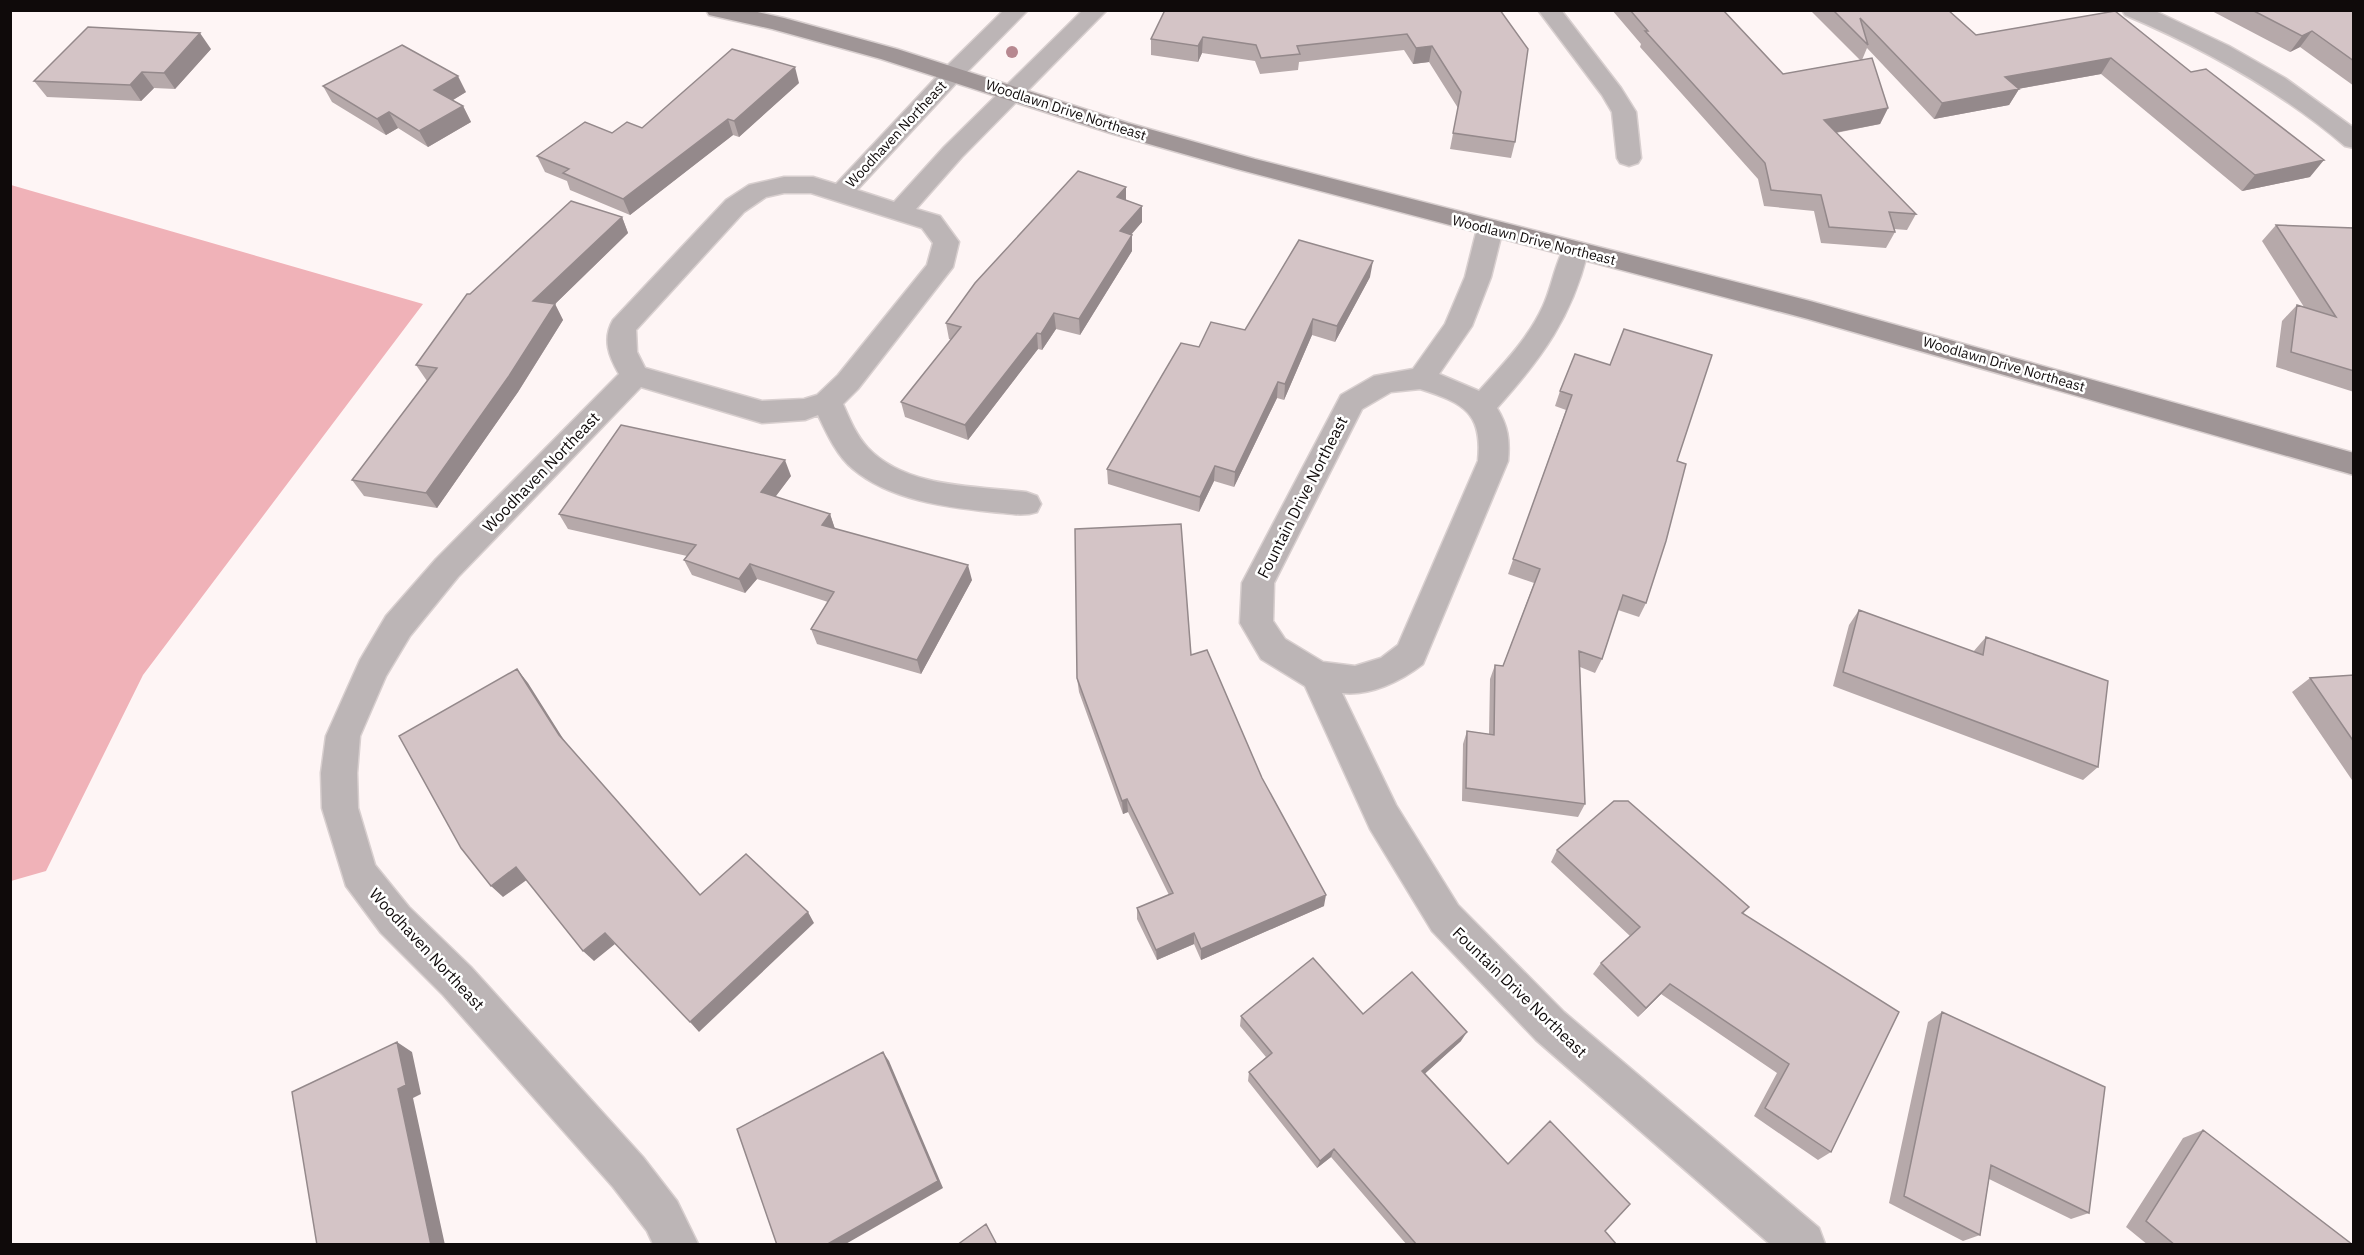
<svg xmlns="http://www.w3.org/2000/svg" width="2364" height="1255" font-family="'IBM Plex Sans',sans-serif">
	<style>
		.green { fill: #f0b2b8 }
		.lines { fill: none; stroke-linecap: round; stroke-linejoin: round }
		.street-casing { stroke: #d8cfcf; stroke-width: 3 }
		.secondary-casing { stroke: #d8cfcf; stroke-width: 3 }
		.street { fill: #bcb5b6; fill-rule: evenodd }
		.secondary { fill: #9f9596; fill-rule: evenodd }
		.tree { fill: #b78890 }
		.wall { fill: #b6a9aa }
		.shaded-wall { fill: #94898b }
		.building { fill: #d4c4c6; stroke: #94898b; stroke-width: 1.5 }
		.labels { text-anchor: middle; stroke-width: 5; stroke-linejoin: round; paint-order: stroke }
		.far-street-label { font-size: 14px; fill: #0f0a0a; stroke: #fff }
		.street-label { font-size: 16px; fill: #0f0a0a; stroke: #fff }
	</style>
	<rect width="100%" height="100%" fill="#fef5f5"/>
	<path class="green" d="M11 185 423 304 143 675 46 871 11 881Z"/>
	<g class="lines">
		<g class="street-casing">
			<path id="street" d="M1004 10H1028L960 79 857 190 894 202 944 147 1083 10H1107L962 157 916 209 940 216 959 242 953 267 858 389 843 404C850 420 856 435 868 448 906 488 975 486 1026 492L1037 496 1041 504 1037 512C1022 517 1007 513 992 512 945 507 890 500 853 469 837 456 827 434 818 415L805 420 762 423 641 387 458 577 410 636 386 676 360 736 357 773 358 808 375 865 409 907 471 967 643 1157 677 1201 698 1244H653L647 1231 613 1187 443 995 381 933 346 886 322 808 321 773 326 736 360 660 386 616 436 559 619 374C609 357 602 339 613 320L726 200 749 185 784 177H813L836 184 944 69ZM784 193H811L922 228 933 243 927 265 838 375 817 395 804 399 762 401 645 368 637 352 636 330 744 212 766 197Z
				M1538 10H1561L1621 88 1636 112 1641 158 1638 163 1629 166 1620 163 1617 158 1612 112 1602 95Z
				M2122 10H2153L2229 46 2285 78 2354 128V148L2345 146C2279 90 2205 49 2125 15Z
				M1490 221 1499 223 1503 229 1491 277 1472 326 1439 374 1479 391C1503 364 1528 339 1543 306 1552 287 1555 262 1566 245L1575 242 1584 245 1588 251C1572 317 1542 358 1497 408 1508 426 1510 440 1508 461L1423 664C1401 681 1371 696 1342 693L1396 805 1458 905 1564 1012 1819 1228 1825 1244H1770L1536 1040 1432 931 1370 829 1305 686 1261 659 1240 623 1242 583 1341 395 1374 376 1413 369 1445 324 1465 277 1477 229 1481 223ZM1420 389C1464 403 1483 413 1478 461L1398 645 1381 658 1355 666 1323 662 1285 639 1273 621 1274 583 1362 409 1391 392Z"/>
		</g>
		<g class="secondary-casing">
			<path id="secondary" d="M706 10H749L784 18 897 49 1128 123 1255 159 1810 301 2354 453V475L1808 319 1237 169 1110 133 881 59 772 29 709 15Z"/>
		</g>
		<use href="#street" class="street"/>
		<use href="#secondary" class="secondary"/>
	</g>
	<circle class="tree" cx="1012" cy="52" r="6"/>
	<path class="wall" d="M1500 10 1515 142 1511 158 1450 149 1458 108 1429 62 1413 64 1404 50 1299 62 1298 70 1260 74 1255 61 1202 53 1198 62 1151 55V39Z
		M1612 10H1723L1783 74 1860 60 1810 10H1948L1976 35 2115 11 2310 177 2242 191 2101 74 2018 89H2019L2009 105 1934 119 1867 48 1862 60 1888 108 1880 124 1836 133 1916 214 1907 230 1894 229 1895 232 1886 248 1821 243 1814 211 1764 206 1758 179 1640 47 1641 44Z
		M2210 10H2354V86L2300 47 2290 52Z
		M211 49 175 89 154 88 141 101 47 97 34 81Z
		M799 83 739 137 733 135 630 215 570 190 567 181 545 172 537 156 612 133 642 128Z
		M323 86 466 92 453 100 463 106 471 122 428 147 398 128 386 135 332 102Z
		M1126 200 1142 206V222L1131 235H1132V251L1080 335 1056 329 1042 350 1038 349 968 440 905 417 901 402 952 340 949 339 946 323Z
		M622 217 628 233 555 304 563 320 518 392 437 508 364 496 352 480 427 381 416 365 470 294Z
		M2276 225 2354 228V392L2276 367 2282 321 2297 305 2304 307 2262 241Z
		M1370 277 1335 342 1312 335 1284 400 1277 398 1234 487 1214 481 1199 512 1108 484 1107 469 1199 347 1245 330Z
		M1575 354 1677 461 1646 603 1639 617 1618 610 1602 659 1595 673 1580 667 1585 804 1578 817 1462 801 1463 744 1467 731 1489 734 1490 679 1495 665 1503 666 1534 583 1508 574 1566 410 1555 406 1560 391Z
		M791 476 775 497 830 514 835 529 972 580 921 674 817 644 811 629 828 602 757 579 745 593 692 575 684 560 687 556 568 529 559 514Z
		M1859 610 1973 652 1986 637 2098 767 2083 780 1833 686 1849 625Z
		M1191 655 1262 778 1324 906 1201 960 1194 944 1157 960 1137 919V908L1169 895 1128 812 1123 814 1079 692 1077 678Z
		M2354 675V783L2292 692 2310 678Z
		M1557 850 1749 907 1743 914 1831 1152 1818 1160 1754 1116 1777 1073 1661 994 1638 1017 1593 974 1601 963 1630 936 1551 862Z
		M1942 1012 2089 1213 2071 1219 1989 1179 1980 1235 1963 1241 1889 1203 1928 1022Z
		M1363 1014 1461 1041 1425 1073 1508 1164 1605 1231 1617 1245H1407L1331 1157 1317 1168 1248 1081 1249 1072 1266 1057 1240 1026 1241 1016Z
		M2203 1130 2353 1245H2148L2126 1227 2183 1138Z"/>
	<path class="shaded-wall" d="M2312 31 2300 47 2290 52 2302 36Z
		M200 33 211 49 175 89 164 73Z
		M1203 37 1202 53 1198 62V46Z
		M1432 46 1429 62 1413 64 1416 48Z
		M2111 58 2101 74 1995 93 2005 77Z
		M795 67 799 83 739 137 734 121Z
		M142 72 154 88 141 101 130 85Z
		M458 76 466 92 443 106 434 90Z
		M2019 89 2009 105 1934 119 1942 103Z
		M463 106 471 122 428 147 419 131Z
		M1888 108 1880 124 1817 136 1824 120Z
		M389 112 398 128 386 135 377 119Z
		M728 119 733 135 630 215 623 199Z
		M2324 160 2310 177 2242 191 2255 175Z
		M1126 187V203L1117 197Z
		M1142 206V222L1120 247V231Z
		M622 217 628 233 555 304 563 320 518 392 437 508 426 493 533 301Z
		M1132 235V251L1080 335 1079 319Z
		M1373 261 1370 277 1335 342 1337 326Z
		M1054 313 1056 329 1042 350 1041 334Z
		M1313 319 1312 335 1284 400 1285 384Z
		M1037 333 1038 349 968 440 965 425Z
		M1278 382 1277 398 1234 487 1235 472Z
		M785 460 791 476 767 508 761 492Z
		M1215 466 1214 481 1199 512 1200 497Z
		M830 514 835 529 822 525Z
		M750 564 757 579 745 593 739 579Z
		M968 565 972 580 921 674 917 660Z
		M517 669 528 683 569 748 559 735Z
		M1127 799 1128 812 1123 814 1122 801Z
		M516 867 528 879 503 897 491 886Z
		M1326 895 1324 906 1201 960V949Z
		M808 912 814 923 699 1032 690 1022Z
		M605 933 615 944 594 961 583 951Z
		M1194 933V944L1157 960 1156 950Z
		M1670 984 1661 994 1638 1017 1646 1008Z
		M1467 1032 1461 1041 1418 1080 1422 1071Z
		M397 1042 412 1052 421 1094 413 1098 445 1245H431L398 1089Z
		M883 1052 889 1061 943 1188 844 1245H826Z
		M1334 1149 1331 1157 1317 1168 1320 1161Z"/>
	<path class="building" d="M1165 10H1500L1528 49 1515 142 1453 133 1461 92 1432 46 1416 48 1407 34 1297 46 1300 54 1261 58 1256 45 1203 37 1198 46 1151 39Z
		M1630 10H1723L1783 74 1872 58 1888 108 1824 120 1916 214 1889 212 1895 232 1829 227 1821 195 1771 190 1765 163 1645 31H1648Z
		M1833 10H1948L1976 35 2115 11 2191 72 2206 69 2324 160 2255 175 2111 58 2005 77 2019 89 1942 103 1860 18 1868 45Z
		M2252 10H2354V61L2312 31 2302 36Z
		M88 27 200 33 164 73 142 72 130 85 34 81Z
		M402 45 458 76 434 90 463 106 419 131 389 112 377 119 323 86Z
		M732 49 795 67 734 121 728 119 623 199 563 173 569 169 537 156 585 122 612 133 627 122 642 128Z
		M1078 171 1126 187 1117 197 1142 206 1120 231 1132 235 1079 319 1054 313 1041 334 1037 333 965 425 901 402 961 327 946 323 975 283Z
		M571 201 622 217 533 301 555 304 509 376 426 493 352 480 437 368 416 365 467 294H470Z
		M2276 225 2354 228V371L2291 352 2297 305 2336 317Z
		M1299 240 1373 261 1337 326 1313 319 1285 384 1278 382 1235 472 1215 466 1200 497 1107 469 1181 343 1199 347 1211 322 1245 330Z
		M1624 329 1712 355 1677 461 1686 464 1666 541 1646 603 1623 595 1602 659 1579 651 1585 804 1466 788 1467 731 1494 735 1495 665 1503 666 1540 569 1513 559 1572 395 1560 391 1575 354 1610 365Z
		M621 425 785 460 761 492 830 514 822 525 968 565 917 660 811 629 834 592 750 564 739 579 684 560 696 545 559 514Z
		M1181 524 1191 655 1207 650 1262 778 1326 895 1201 949 1194 933 1156 950 1137 908 1173 893 1127 799 1122 801 1077 678 1075 529Z
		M1859 610 1983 655 1986 637 2108 681 2098 767 1843 672Z
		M517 669 559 735 700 895 746 854 808 912 690 1022 605 933 583 951 516 867 491 886 461 848 399 736Z
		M2354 675V742L2310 678Z
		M1614 801H1628L1749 907 1742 913 1899 1012 1831 1152 1765 1108 1789 1064 1670 984 1646 1008 1601 963 1640 927 1557 850Z
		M1313 958 1363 1014 1412 972 1467 1032 1422 1071 1508 1164 1550 1121 1630 1204 1605 1231 1617 1245H1417L1334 1149 1320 1161 1249 1072 1272 1053 1241 1016Z
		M1942 1012 2105 1087 2089 1213 1991 1165 1980 1235 1904 1196Z
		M397 1042 406 1085 398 1089 431 1245H317L292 1092Z
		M883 1052 938 1181 826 1245H777L737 1129Z
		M2203 1130 2353 1245H2175L2146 1221Z
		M986 1224 997 1245H957Z"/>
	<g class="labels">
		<g class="far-street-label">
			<text transform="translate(1066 110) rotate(18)" y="5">Woodlawn Drive Northeast</text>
			<text transform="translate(896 134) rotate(-47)" y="5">Woodhaven Northeast</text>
			<text transform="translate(1534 240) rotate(14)" y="5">Woodlawn Drive Northeast</text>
			<text transform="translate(2004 364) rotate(16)" y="5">Woodlawn Drive Northeast</text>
		</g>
		<g class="street-label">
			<text transform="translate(541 472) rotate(-46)" y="6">Woodhaven Northeast</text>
			<text transform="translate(1302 497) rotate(-63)" y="6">Fountain Drive Northeast</text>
			<text transform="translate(427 949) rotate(47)" y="6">Woodhaven Northeast</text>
			<text transform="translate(1520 992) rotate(44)" y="6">Fountain Drive Northeast</text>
		</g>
	</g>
	<rect width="2364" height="1255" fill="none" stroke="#0f0a0a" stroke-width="24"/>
</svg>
